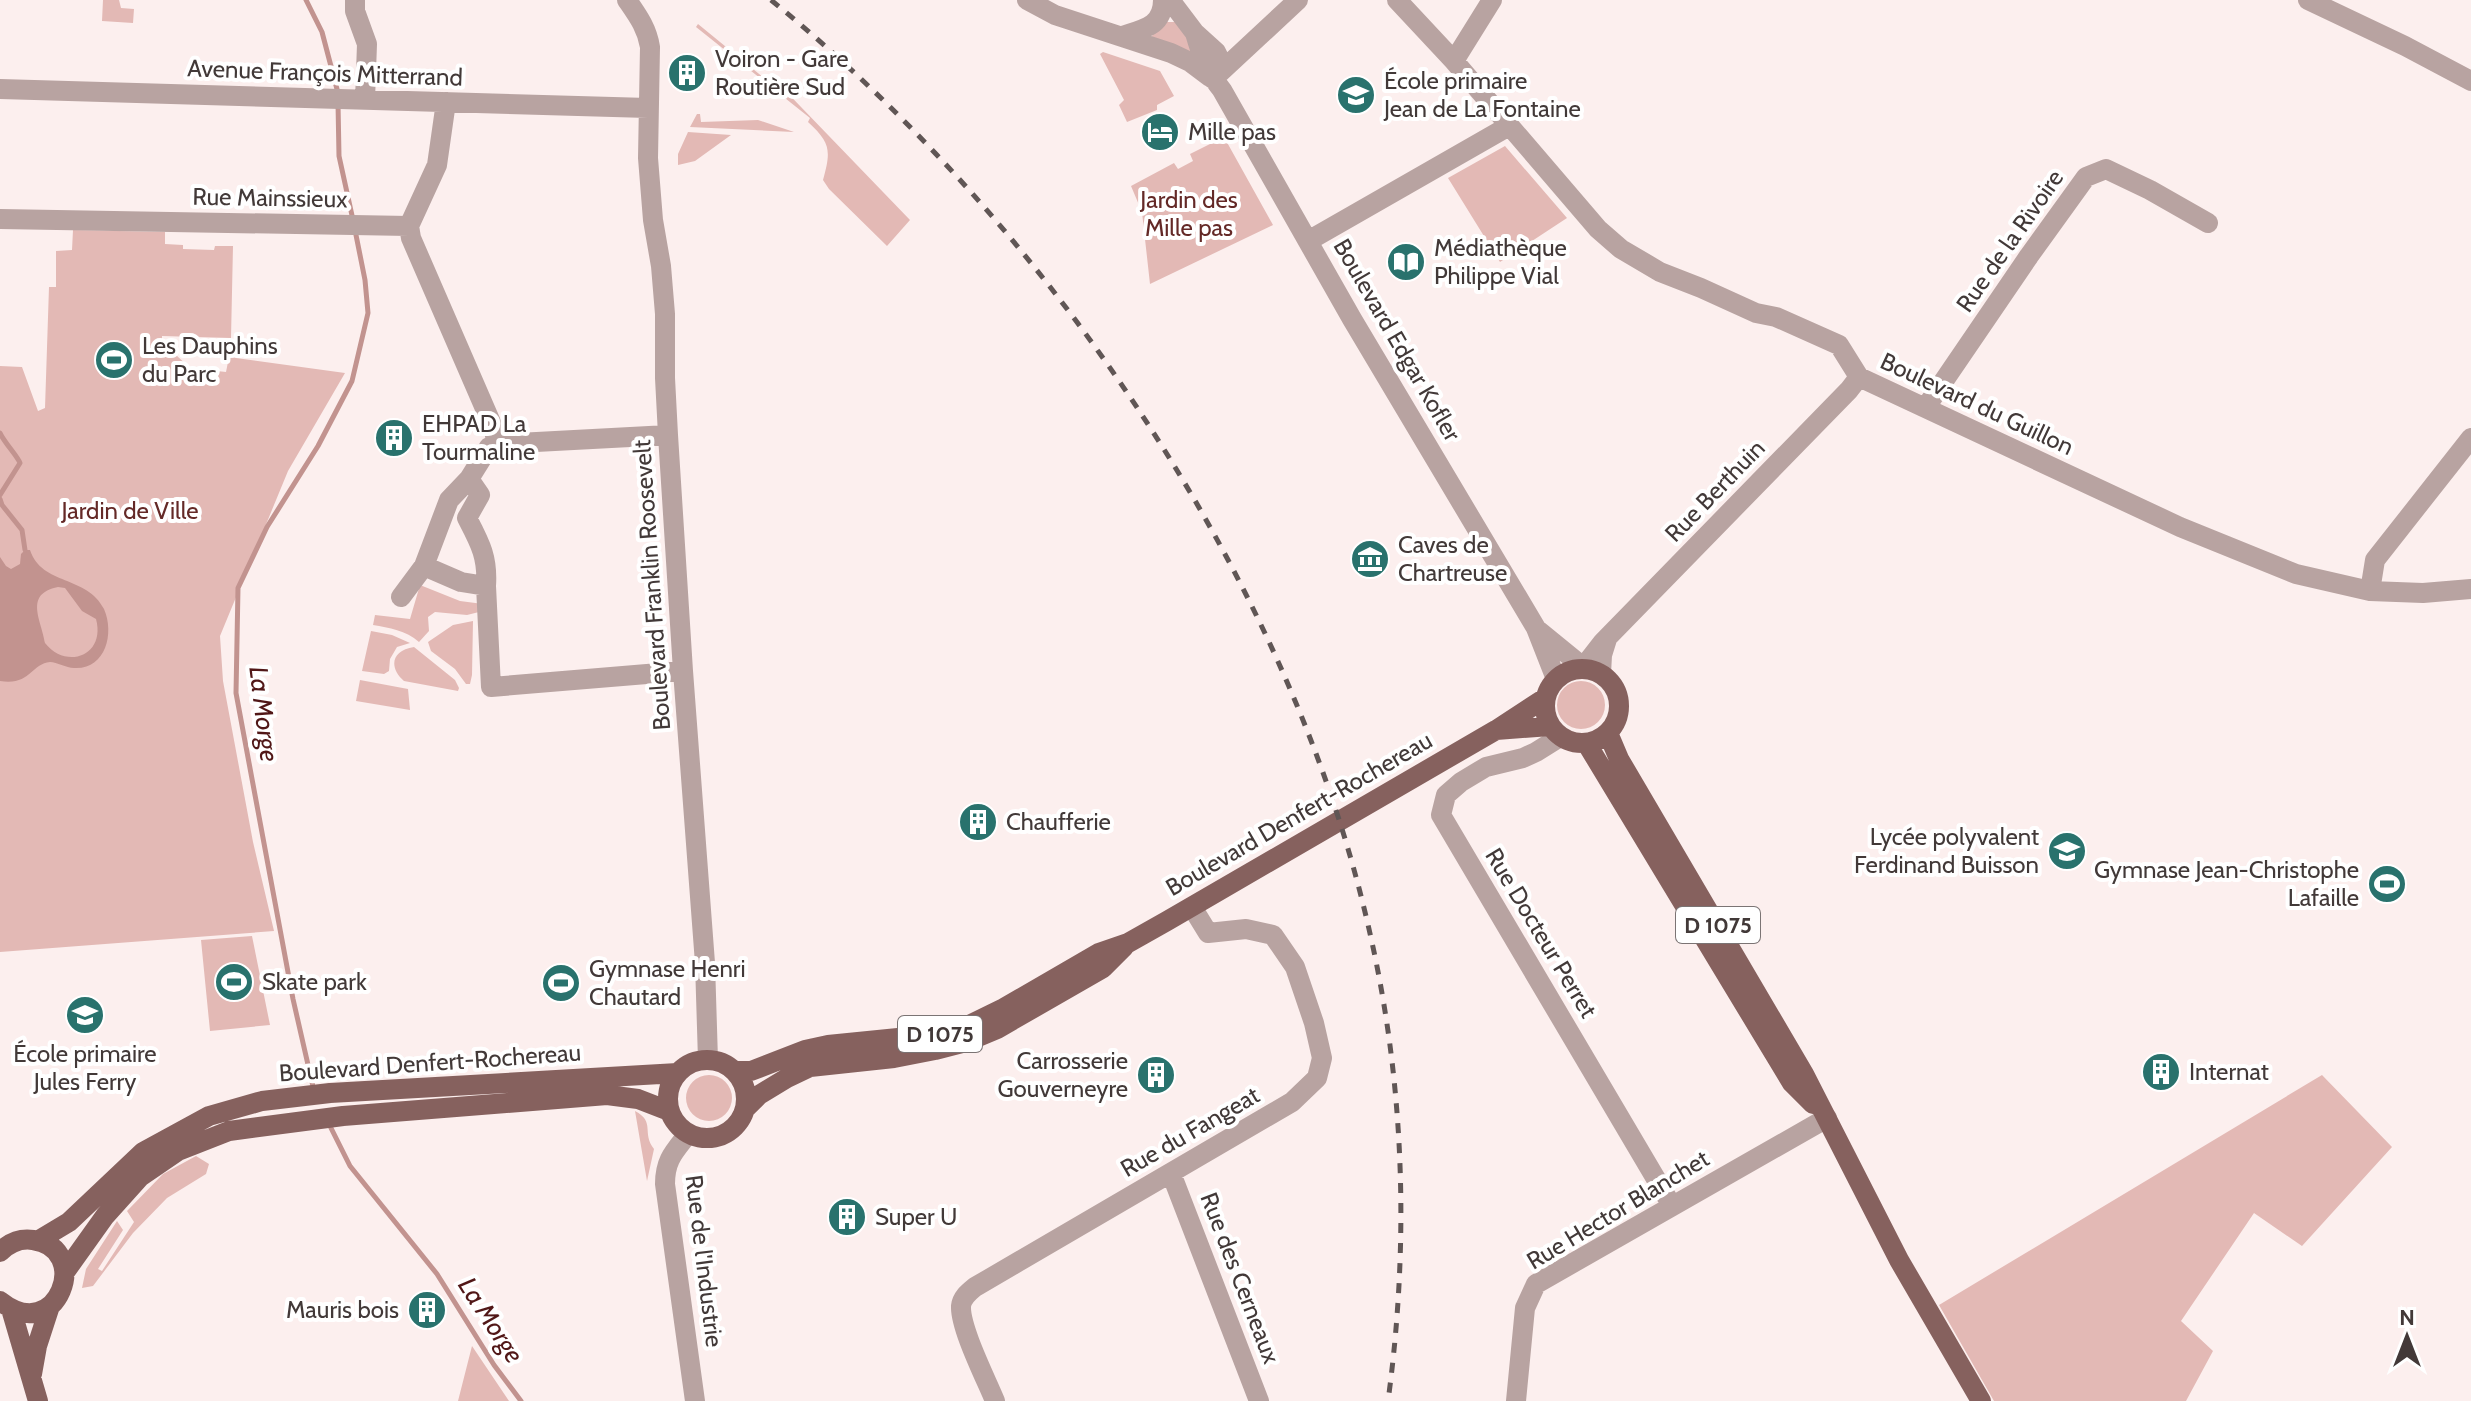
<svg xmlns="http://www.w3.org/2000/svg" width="2471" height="1401" font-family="Cabin,sans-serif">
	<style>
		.green { fill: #e3b9b5 }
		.water { fill: #c2938f; fill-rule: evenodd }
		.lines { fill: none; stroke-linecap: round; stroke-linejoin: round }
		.stream { stroke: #c2938f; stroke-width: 5 }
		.minor { stroke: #b8a3a1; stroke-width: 20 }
		.major { stroke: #86615e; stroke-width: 20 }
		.rail { stroke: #605655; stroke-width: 5; stroke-dasharray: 10 10; stroke-linecap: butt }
		.labels { text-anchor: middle; stroke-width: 8; stroke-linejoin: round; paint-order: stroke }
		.shield { fill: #fff; stroke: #7b7474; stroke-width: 2 }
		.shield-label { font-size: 22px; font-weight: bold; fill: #423938 }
		.poi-label { font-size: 24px; fill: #423938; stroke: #fff; text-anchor: start }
		.street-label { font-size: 24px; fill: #423938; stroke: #fff }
		.park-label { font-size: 24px; fill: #642927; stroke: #fff }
		.water-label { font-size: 26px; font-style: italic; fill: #511717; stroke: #fff }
	</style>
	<rect width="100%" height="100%" fill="#fcefee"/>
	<path class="green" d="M103 0H119L121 8 134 9 133 23 102 21Z
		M1167 22H1176L1187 33 1191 52 1152 37 1153 32Z
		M698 24 764 78 774 79 910 220 887 246 829 189 823 180C831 151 831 143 808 122L810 118 696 27Z
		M1103 52 1160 71 1174 96 1157 105V110L1127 122 1119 105 1124 100 1100 54Z
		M697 114H700L701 122 758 120 794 132 690 127Z
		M688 132 731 135 695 161 678 165V154Z
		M1224 137 1273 225 1150 284 1142 212 1131 186 1174 163 1178 169 1193 161 1190 154Z
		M1505 146 1567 218 1500 262 1448 178Z
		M73 230 165 232V244L183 245V249L214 250 215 246H233L231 338 162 336V342L190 368 226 372 229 357 345 373 288 471 220 636 223 681 253 842 274 931 0 952V366L22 367 38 411 45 408 49 287H56V251L72 250Z
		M420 585 460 601 483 604V611L467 615 435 612 428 617 429 631 419 642C406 630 389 628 373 625L375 615 410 619Z
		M473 621 472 675 470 684H466L455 669 431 651 428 642 453 625Z
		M371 631 392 635 410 643 397 647 390 659 389 671 384 674 362 671Z
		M414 647 455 680 459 688 458 691 404 681C388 667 392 650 414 647Z
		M360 680 408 689 410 710 356 701Z
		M1557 705a24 24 0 1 1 48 0a24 24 0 1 1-48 0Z
		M252 936 270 1025 210 1031 201 940Z
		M2322 1075 2392 1147 2302 1246 2254 1213 2181 1321 2213 1351 2186 1401H1994L1939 1305Z
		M686 1098a23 23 0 1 1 46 0a23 23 0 1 1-46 0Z
		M635 1111C656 1122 641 1133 654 1149L647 1181Z
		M196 1156 209 1164 206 1174 167 1198 133 1233 93 1286 82 1288 86 1269 117 1221 123 1230 98 1269 102 1271 134 1222 127 1211 163 1174Z
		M472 1346 509 1401H458Z"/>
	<path class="water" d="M25 550H30C42 586 87 575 104 609 115 634 105 670 74 668 66 668 57 662 50 662 31 664 30 686 0 681V557L6 566 11 569 20 564 21 554ZM58 587 65 588 82 611 96 619C106 656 66 670 45 643 42 621 23 594 58 587Z"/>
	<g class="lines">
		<path class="stream" d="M306 0 322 32 338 93
			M338 103 339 156 353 220
			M0 433C4 442 18 457 20 463L0 495
			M0 499 2 505 22 530 25 550
			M314 1091 293 999 236 693 238 588 267 527 318 446 352 381 368 313 365 280 355 230
			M328 1122 350 1166 437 1274 494 1365 521 1401"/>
		<path class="minor" d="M355 0V11L367 44 365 100
			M627 0C638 16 647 28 650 47L648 158 653 220 661 266 665 314V378L668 435 683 671 705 963 708 1060
			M1027 0 1055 15 1171 53 1190 62 1210 77
			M1170 0 1195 33 1216 52 1221 62 1213 79
			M1397 0 1454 61 1598 229 1621 249 1660 272 1701 288 1756 313 1776 317 1839 345 1859 377 2180 527 2296 574 2370 591 2423 593 2471 589
			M2308 0 2405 46 2471 81
			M1195 33C1201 54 1208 73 1222 90L1352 319 1536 628 1556 679
			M1122 36C1144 29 1163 26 1163 0
			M1454 61 1492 0
			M1213 79 1298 0
			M0 89 648 108
			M0 219 409 226
			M409 226 411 238 493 427 497 444
			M409 226 437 165 446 102
			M1308 241 1509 126
			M1926 407 2029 256 2086 177 2106 169 2150 190 2208 223
			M424 566 461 582 486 586C488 557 480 543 467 518L480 495 469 479
			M486 586 491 687 683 671
			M2370 591 2375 560 2471 438
			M401 597 424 566 449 500 469 479 489 447 497 444 668 435
			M1539 631 1577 662 1580 669
			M1582 669 1603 642 1849 390 1859 377
			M1601 674 1602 655 1607 639
			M1560 737 1536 752 1523 758 1486 767 1461 782 1446 795 1441 815 1672 1206
			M688 1134C674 1152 665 1160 665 1184L695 1401
			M1171 1173 1259 1401
			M995 1401C986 1379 960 1328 961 1306 962 1297 969 1292 975 1287L1292 1102 1317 1078 1322 1058 1314 1023 1295 967 1273 935 1246 929 1208 933 1192 907
			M1516 1401 1525 1308 1536 1284 1827 1118"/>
		<path class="major" d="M1545 706a37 37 0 1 1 74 0a37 37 0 1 1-74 0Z
			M1496 730 1550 726
			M1608 733 1619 759 1804 1074 1899 1260 1981 1401
			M1587 744 1792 1083 1813 1104
			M668 1099a39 39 0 1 1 78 0a39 39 0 1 1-78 0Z
			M734 1071H751L805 1050 828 1045 938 1034 961 1029 1004 1008 1099 953 1128 943 1167 921 1496 730 1545 698
			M746 1108 759 1095 787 1078 810 1067 894 1058 935 1050 966 1042 997 1029 1103 968 1124 947
			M39 1240 69 1222 143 1152 209 1116 262 1101 330 1093 678 1073
			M0 1252C9 1243 20 1238 33 1240 93 1248 58 1347 0 1301
			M65 1272 105 1216 140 1177 178 1151 229 1131 343 1116 607 1095 638 1099 669 1111
			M11 1309 38 1401
			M32 1374 37 1346 50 1306"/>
		<path class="rail" d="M771 0C1049 226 1294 586 1371 938 1405 1090 1409 1247 1388 1401"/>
	</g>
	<defs>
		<g id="building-disc" transform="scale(2)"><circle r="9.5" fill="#29726d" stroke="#fff"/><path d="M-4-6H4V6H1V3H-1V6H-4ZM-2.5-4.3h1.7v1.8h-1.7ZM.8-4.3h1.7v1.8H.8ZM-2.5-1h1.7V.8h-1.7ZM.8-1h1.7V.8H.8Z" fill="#fff"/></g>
		<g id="school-disc" transform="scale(2)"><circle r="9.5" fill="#29726d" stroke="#fff"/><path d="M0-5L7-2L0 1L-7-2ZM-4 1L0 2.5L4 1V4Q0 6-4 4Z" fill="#fff"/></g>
		<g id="hotel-disc" transform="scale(2)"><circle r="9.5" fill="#29726d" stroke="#fff"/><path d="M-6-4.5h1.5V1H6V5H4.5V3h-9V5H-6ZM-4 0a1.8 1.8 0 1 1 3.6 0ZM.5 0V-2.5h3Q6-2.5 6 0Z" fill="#fff"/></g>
		<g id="library-disc" transform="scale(2)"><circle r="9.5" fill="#29726d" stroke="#fff"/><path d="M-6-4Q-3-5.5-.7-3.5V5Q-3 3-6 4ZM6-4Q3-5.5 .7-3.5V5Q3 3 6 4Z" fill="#fff"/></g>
		<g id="stadium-disc" transform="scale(2)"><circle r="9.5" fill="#29726d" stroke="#fff"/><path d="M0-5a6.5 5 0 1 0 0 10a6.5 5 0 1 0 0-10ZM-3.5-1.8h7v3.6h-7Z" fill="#fff"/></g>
		<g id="museum-disc" transform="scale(2)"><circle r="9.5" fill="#29726d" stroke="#fff"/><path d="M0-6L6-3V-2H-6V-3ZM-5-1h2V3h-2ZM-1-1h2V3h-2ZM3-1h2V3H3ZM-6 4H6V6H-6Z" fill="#fff"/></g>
	</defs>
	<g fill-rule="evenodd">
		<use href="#building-disc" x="687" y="73"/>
		<use href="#school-disc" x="1356" y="95"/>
		<use href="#hotel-disc" x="1160" y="132"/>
		<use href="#library-disc" x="1406" y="262"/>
		<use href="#stadium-disc" x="114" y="360"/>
		<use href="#building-disc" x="394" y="438"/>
		<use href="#museum-disc" x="1370" y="559"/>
		<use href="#building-disc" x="978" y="822"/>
		<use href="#school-disc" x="2067" y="851"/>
		<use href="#stadium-disc" x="2387" y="884"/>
		<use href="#stadium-disc" x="234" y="982"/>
		<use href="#stadium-disc" x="561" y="983"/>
		<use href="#school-disc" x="85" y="1015"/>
		<use href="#building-disc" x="2161" y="1072"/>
		<use href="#building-disc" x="1156" y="1075"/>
		<use href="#building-disc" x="847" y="1217"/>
		<use href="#building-disc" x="427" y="1310"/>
	</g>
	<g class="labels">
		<g class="shield">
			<rect x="1676" y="907" width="84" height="36" rx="6"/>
			<rect x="898" y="1016" width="84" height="36" rx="6"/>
		</g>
		<g class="shield-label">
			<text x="1718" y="933">D 1075</text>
			<text x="940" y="1042">D 1075</text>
		</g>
		<g class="poi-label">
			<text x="715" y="67">Voiron - Gare<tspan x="715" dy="28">Routière Sud</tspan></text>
			<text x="1384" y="89">École primaire<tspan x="1384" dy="28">Jean de La Fontaine</tspan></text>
			<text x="1188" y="140">Mille pas</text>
			<text x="1434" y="256">Médiathèque<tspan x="1434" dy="28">Philippe Vial</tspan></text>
			<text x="142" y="354">Les Dauphins<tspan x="142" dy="28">du Parc</tspan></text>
			<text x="422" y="432">EHPAD La<tspan x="422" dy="28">Tourmaline</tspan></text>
			<text x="1398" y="553">Caves de<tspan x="1398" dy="28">Chartreuse</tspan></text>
			<text x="1006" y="830">Chaufferie</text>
			<text x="2039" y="845" text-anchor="end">Lycée polyvalent<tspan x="2039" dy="28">Ferdinand Buisson</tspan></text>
			<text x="2359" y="878" text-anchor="end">Gymnase Jean-Christophe<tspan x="2359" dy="28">Lafaille</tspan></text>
			<text x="589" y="977">Gymnase Henri<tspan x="589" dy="28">Chautard</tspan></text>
			<text x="262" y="990">Skate park</text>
			<text x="85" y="1062" text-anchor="middle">École primaire<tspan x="85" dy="28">Jules Ferry</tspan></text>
			<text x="1128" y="1069" text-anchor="end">Carrosserie<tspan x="1128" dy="28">Gouverneyre</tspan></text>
			<text x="2189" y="1080">Internat</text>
			<text x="875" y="1225">Super U</text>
			<text x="399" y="1318" text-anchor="end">Mauris bois</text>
		</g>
		<g class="street-label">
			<text transform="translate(325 73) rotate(2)" y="8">Avenue François Mitterrand</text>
			<text transform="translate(270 198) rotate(1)" y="8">Rue Mainssieux</text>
			<text transform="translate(2010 241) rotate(-55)" y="8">Rue de la Rivoire</text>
			<text transform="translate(1397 340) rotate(60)" y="8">Boulevard Edgar Kofler</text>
			<text transform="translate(1977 404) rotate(25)" y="8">Boulevard du Guillon</text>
			<text transform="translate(1715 491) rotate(-46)" y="8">Rue Berthuin</text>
			<text transform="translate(652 585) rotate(-94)" y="8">Boulevard Franklin Roosevelt</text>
			<text transform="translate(1299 814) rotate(-30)" y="8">Boulevard Denfert-Rochereau</text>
			<text transform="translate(1541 933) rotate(59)" y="8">Rue Docteur Perret</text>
			<text transform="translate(430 1063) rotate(-4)" y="8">Boulevard Denfert-Rochereau</text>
			<text transform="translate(1190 1132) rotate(-30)" y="8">Rue du Fangeat</text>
			<text transform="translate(1618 1210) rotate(-31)" y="8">Rue Hector Blanchet</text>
			<text transform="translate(704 1261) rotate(83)" y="8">Rue de l'Industrie</text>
			<text transform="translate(1240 1278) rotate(69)" y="8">Rue des Cerneaux</text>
		</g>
		<g class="park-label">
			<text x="1189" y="208">Jardin des<tspan x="1189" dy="28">Mille pas</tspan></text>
			<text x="130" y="519">Jardin de Ville</text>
		</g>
		<g class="water-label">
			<text transform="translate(264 714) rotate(83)" y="9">La Morge</text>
			<text transform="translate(491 1320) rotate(57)" y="9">La Morge</text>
		</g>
	</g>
	<g transform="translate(2407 1337)" stroke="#ffffff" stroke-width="6" paint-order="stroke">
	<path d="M0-6L14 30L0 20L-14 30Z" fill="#423938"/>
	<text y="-12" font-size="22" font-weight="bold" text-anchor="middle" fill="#423938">N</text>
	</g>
</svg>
